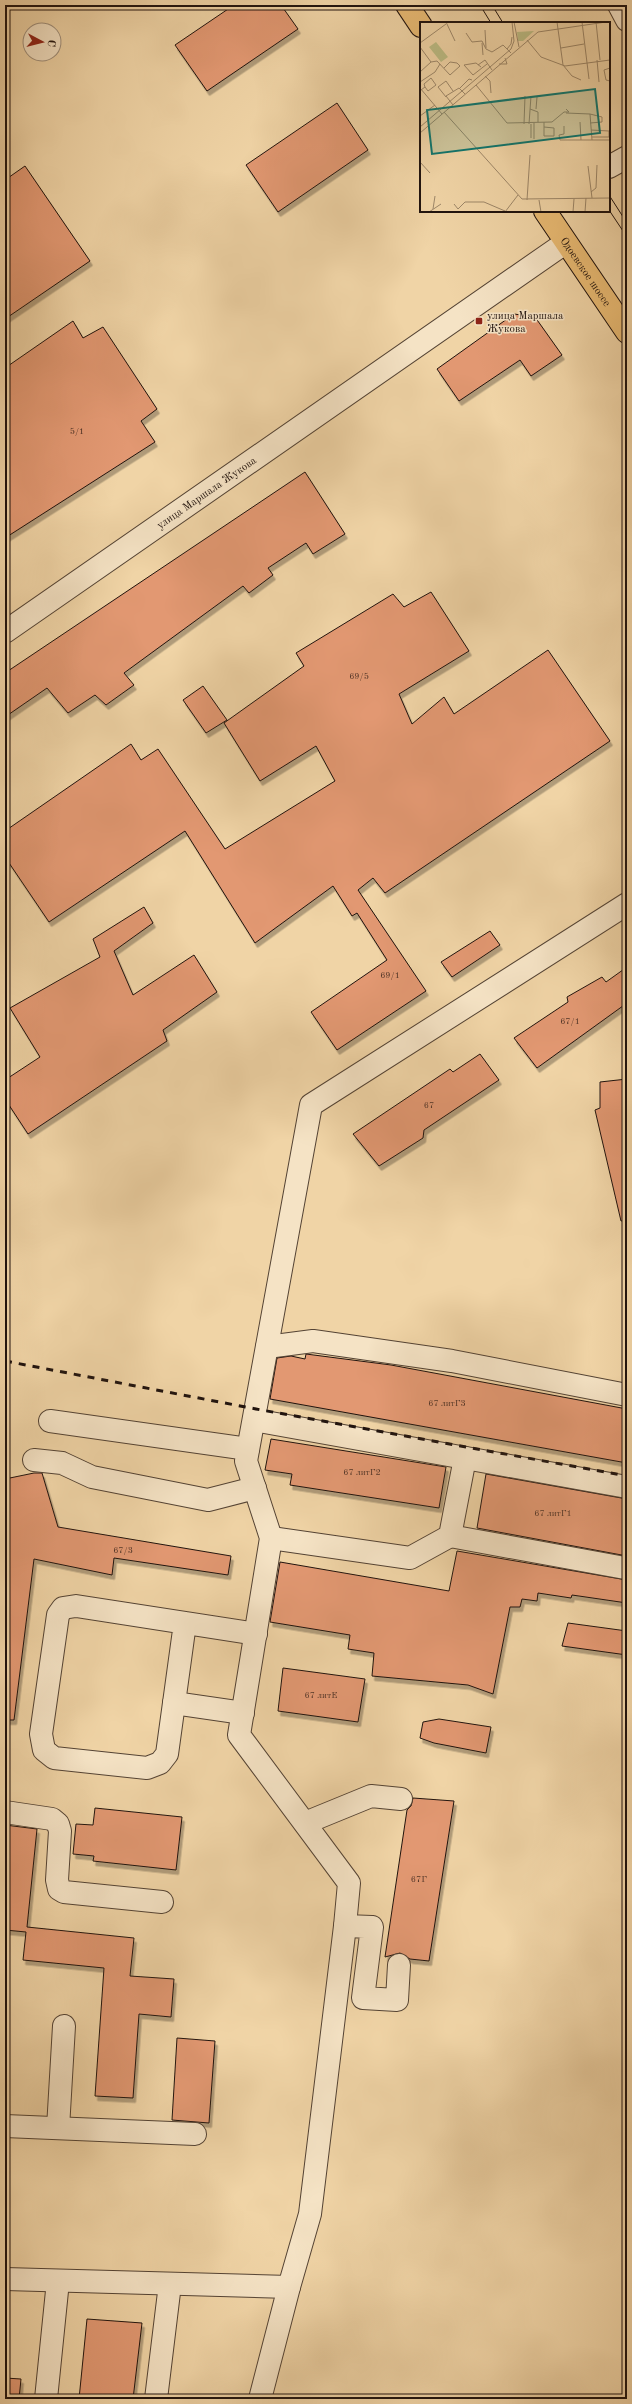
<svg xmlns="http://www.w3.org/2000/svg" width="632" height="2404" font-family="'Old Standard TT',serif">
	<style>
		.building { fill: #e29872; stroke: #20130e; filter: url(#shadow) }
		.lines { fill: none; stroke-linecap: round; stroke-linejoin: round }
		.minor-casing { stroke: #544334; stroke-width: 24 }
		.major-casing { stroke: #20130e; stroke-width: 24 }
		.minor { stroke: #f5e3c5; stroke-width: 22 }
		.major { stroke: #e8ba73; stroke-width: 22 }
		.tram { stroke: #20130e; stroke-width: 1 }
		.rail { stroke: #20130e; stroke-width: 3; stroke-dasharray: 7 7; stroke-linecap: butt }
		.poi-dot { fill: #8f2418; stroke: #f5e3c5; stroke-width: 1.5 }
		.labels { text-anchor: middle; stroke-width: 3; stroke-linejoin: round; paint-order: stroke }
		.number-label { font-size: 9px; fill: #503427 }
		.street-label { font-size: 11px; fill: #20130e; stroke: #f5e3c5 }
		.poi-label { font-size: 11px; fill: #20130e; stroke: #f5e3c5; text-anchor: start }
		.inset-road { fill: none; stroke: #9d8769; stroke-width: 1 }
		.view { fill: #0f766e; fill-opacity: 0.15; stroke: #0f766e; stroke-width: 2 }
		.inset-edge { fill: none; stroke: #20130e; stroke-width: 2 }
	</style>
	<defs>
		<filter id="shadow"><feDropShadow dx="2.5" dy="4.5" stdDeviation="0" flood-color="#0004"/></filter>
	</defs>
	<rect width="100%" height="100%" fill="#f0d4a6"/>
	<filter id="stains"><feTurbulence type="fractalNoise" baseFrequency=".005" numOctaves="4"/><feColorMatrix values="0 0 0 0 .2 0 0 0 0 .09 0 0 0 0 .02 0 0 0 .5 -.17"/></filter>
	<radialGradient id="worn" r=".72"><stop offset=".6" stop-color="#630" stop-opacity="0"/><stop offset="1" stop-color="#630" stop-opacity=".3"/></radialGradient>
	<path class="building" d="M234 5H281L298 29 207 91 175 45Z
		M337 103 368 150 278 212 246 165Z
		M25 166 90 261 5 319V180Z
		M514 314 535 317 562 355 531 376 520 360 459 401 437 369Z
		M73 321 83 338 103 327 157 409 141 421 155 442 5 538V368Z
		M305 472 345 534 313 554 306 543 268 568 273 575 249 593 243 586 124 673 134 685 106 705 95 695 68 713 47 688 5 717V673Z
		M431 592 469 651 399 694 412 724 444 697 454 714 548 650 610 741 385 893 373 878 358 890 426 991 337 1050 311 1012 387 960 357 913 352 916 333 886 255 943 185 831 49 922 5 857V831L131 744 141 760 158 749 225 849 335 781 316 746 260 781 224 723 304 666 296 653 393 594 404 607Z
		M203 686 227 720 206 733 183 700Z
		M144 907 153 923 114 951 133 995 194 955 217 992 163 1030 167 1041 28 1134 5 1099V1080L40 1057 10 1008 100 957 93 939Z
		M490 931 500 945 452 977 441 962Z
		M627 967V1003L537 1068 514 1038 568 1002 567 997 602 977 606 982Z
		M480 1054 499 1080 424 1130 423 1138 379 1166 353 1134 450 1069 453 1072Z
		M627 1079V1220L621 1221 595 1110 600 1108V1082Z
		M306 1354 391 1365 627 1409V1463L270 1399 277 1358 291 1356 305 1359Z
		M271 1439 446 1467 439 1508 290 1485 292 1474 265 1470Z
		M34 1473H42L58 1527 231 1556 228 1575 114 1558 112 1575 34 1559 14 1720H5V1479Z
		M486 1474 627 1499V1556L477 1528Z
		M457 1551 627 1580V1603L572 1595 571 1598 538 1593 537 1601 522 1599 520 1607H510L493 1694 468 1685 372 1676 374 1653 348 1649 350 1635 270 1622 280 1562 449 1591Z
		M568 1623 627 1631V1655L562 1646Z
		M283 1668 365 1679 358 1722 278 1711Z
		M439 1719 491 1727 486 1753 434 1743 420 1738 423 1722Z
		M413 1798 454 1801 429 1961 410 1959 400 1953 385 1957 407 1810 411 1806Z
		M95 1808 182 1817 176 1870 93 1861 94 1856 73 1854 76 1824 93 1825Z
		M5 1825 37 1829 27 1927 134 1938 130 1976 174 1979 171 2017 139 2014 133 2098 95 2096 104 1968 23 1960 26 1932 5 1930Z
		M177 2038 215 2041 209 2123 172 2120Z
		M87 2319 142 2323 133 2399H79Z
		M5 2378 21 2379 19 2399H5Z"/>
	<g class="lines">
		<g class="minor-casing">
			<g id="minor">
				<path d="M619 5 627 20"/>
				<path d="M609 167 627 157"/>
				<path id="s1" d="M5 632 565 243"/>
				<path d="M267 1347 313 1341 452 1361 627 1395"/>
				<path d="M254 1420 627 1487"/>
				<path d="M50 1421 248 1449"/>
				<path d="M34 1460 62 1463 92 1477 208 1500 255 1488"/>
				<path d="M450 1536 625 1568"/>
				<path d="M271 1538 410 1558 450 1536 465 1458"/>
				<path d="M185 1623 167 1754 160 1763 147 1768 54 1758 44 1750 41 1734 58 1615 63 1608 76 1606 256 1634"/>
				<path d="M174 1703 243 1713"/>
				<path d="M5 1812 52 1819 58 1824 60 1831 57 1880 59 1889 64 1892 162 1902"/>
				<path d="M305 1823 371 1796 401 1799"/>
				<path d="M399 1965 397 2000 363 1998 372 1927 345 1926 349 1883 239 1735 271 1538 246 1461 311 1105 627 904"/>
				<path d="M5 2126 195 2134"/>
				<path d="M58 2128 64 2026"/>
				<path d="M5 2279 289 2287 310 2214 345 1926"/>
				<path d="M46 2399 58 2281"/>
				<path d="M156 2399 170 2284"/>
				<path d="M260 2399 289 2287"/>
			</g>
		</g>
		<g class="major-casing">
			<g id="major">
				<path d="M407 5 421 26"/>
				<path id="s2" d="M545 211 627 332"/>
			</g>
		</g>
		<use href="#minor" class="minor"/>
		<use href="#major" class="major"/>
		<path class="tram" d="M480 5 491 23
			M492 5 503 23
			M609 195 627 223
			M609 210 627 237"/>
		<path class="rail" d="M5 1361 256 1409 627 1476"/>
	</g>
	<rect class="poi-dot" x="475" y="317" width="8" height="8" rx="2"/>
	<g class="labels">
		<g class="number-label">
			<text x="77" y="434">5/1</text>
			<text x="359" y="679">69/5</text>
			<text x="390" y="978">69/1</text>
			<text x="570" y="1024">67/1</text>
			<text x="429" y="1108">67</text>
			<text x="447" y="1406">67 литГ3</text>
			<text x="362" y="1475">67 литГ2</text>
			<text x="553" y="1516">67 литГ1</text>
			<text x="123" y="1553">67/3</text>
			<text x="321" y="1698">67 литЕ</text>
			<text x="419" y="1882">67Г</text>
		</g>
		<g class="street-label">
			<text dy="4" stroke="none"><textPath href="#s2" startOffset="73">Одоевское шоссе</textPath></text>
			<text dy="4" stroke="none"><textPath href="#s1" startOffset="245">улица Маршала Жукова</textPath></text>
		</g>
		<g class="poi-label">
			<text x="487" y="319">улица Маршала<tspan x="487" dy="13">Жукова</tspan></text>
		</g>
	</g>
	<g transform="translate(420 22)">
		<rect width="190" height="190" fill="#f0d4a6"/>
		<path d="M114 9 103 19H98L97 10ZM16 20 28 35 21 40 9 25Z" fill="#bcbc84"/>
		<path class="inset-road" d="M26 0 35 19M94 0 99 25M137 0 143 43 152 54 161 58M162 0 169 57M176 0 180 38M65 8 66 26M46 11 52 20 62 19 66 27 72 30 83 23 91 31M107 18 121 35 145 44 190 38M0 21 26 2M62 21 63 33M0 25 11 40 0 50M141 26 164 22M87 27 91 22 92 15M177 38 179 60M11 40 17 39 30 53 40 44 37 41 30 40 24 46M79 42H87L85 36M58 43 65 38 72 48M61 45 56 41 44 43 53 53 67 42M190 46 184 48 186 58 190 59M65 54 70 59 71 71M0 60 15 50 20 42M56 63 87 101 132 100 144 90H149L146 87M0 66 22 92M40 66 49 57 52 58M1 68 5 65 8 69 16 63 11 56 4 62 5 65M26 75 18 65 26 59 33 69M33 83 26 74 39 66 45 72M110 87 118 90V100M116 87 117 75M24 90 102 177 190 176M146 91 170 92 172 118M170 92 182 95V100L170 101M0 94 15 83M160 100 161 118M104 102 105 74M109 102 111 74M144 104V112L139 113 140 118H190M0 105 91 27 94 19 92 0M124 105 134 106V114H124V100M171 108 189 109V115H172M0 111 118 10 186 0M111 116V102M114 117V101M0 140 10 151M168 144 172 176M171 170 176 166 177 143M107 178 110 133M119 178 121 190M34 182 38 187 45 180H64L85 189 83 190M13 187 15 174M9 190 21 182M85 190 98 173M153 190 154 177M165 190 166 176"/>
		<path class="view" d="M175 67 180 111 12 132 7 88Z"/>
		<rect width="190" height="190" class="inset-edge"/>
	</g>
	<rect width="632" height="2404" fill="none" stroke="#f0d4a6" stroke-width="20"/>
	<rect x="6" y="6" width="620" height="2392" fill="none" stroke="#20130e" stroke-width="2"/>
	<rect x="10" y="10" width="612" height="2384" fill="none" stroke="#20130e"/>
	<g transform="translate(42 42) rotate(97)"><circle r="19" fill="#f5e3c5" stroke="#a0907c"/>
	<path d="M0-3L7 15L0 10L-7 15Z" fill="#8f2418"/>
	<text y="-6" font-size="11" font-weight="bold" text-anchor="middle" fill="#20130e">С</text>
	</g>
	<rect width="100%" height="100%" filter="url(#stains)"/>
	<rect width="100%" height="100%" fill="url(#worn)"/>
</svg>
